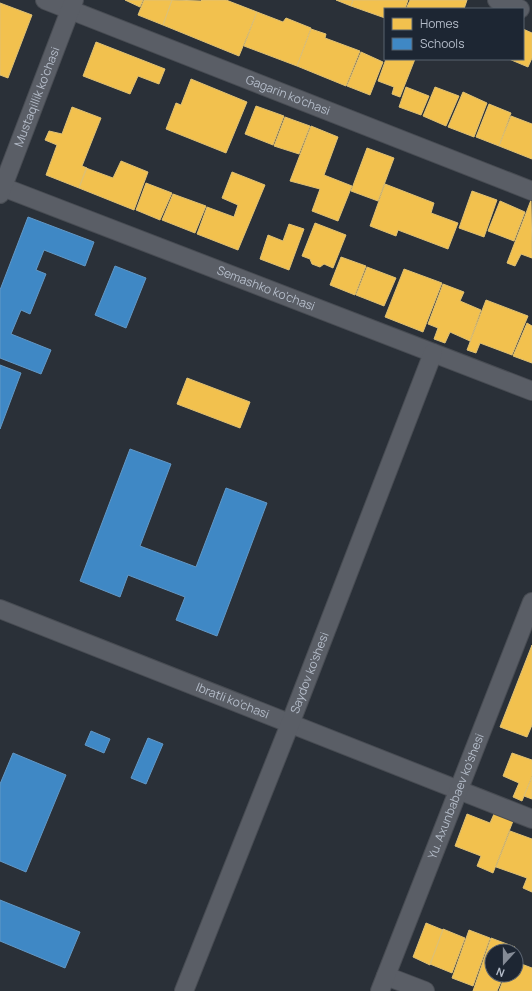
<svg xmlns="http://www.w3.org/2000/svg" width="532" height="991" font-family="Manrope,sans-serif">
	<style>
		.homes { fill: #f2c14e; stroke: #dfc073 }
		.schools { fill: #3f88c5; stroke: #6298c6 }
		.lines { fill: none; stroke-linecap: round; stroke-linejoin: round }
		.minor-casing { stroke: #484c53; stroke-width: 20 }
		.minor { stroke: #5a5e66; stroke-width: 18 }
		.labels { text-anchor: middle; stroke-width: 4; stroke-linejoin: round; paint-order: stroke }
		.street-label { font-size: 12px; fill: #b4bcc9; stroke: #1d2633 }
	</style>
	<rect width="100%" height="100%" fill="#2a3038"/>
	<path class="homes" d="M125 0H143L140 7Z
		M144 0H172L163 25 138 15Z
		M172 0 201 1 202 0H226L257 12 239 56 163 25Z
		M336 0H353L351 6Z
		M353 0H408L405 9H385V18L351 6Z
		M410 0H467L464 9H406Z
		M0 3 32 15 8 78 0 75Z
		M257 12 283 22 286 18 311 28 297 66 244 46Z
		M311 29 326 34 325 38 360 51 346 86 297 66Z
		M523 29 532 33V58L528 67 509 59H523Z
		M96 42 165 69 159 84 138 76 130 94 83 76Z
		M361 52 383 62 370 95 347 86Z
		M386 59H415L400 97 392 94 394 87 378 81Z
		M191 79 247 102 226 153 166 129 176 103 181 105Z
		M406 87 429 96 421 115 399 107Z
		M435 87 459 96 446 126 423 116Z
		M463 92 487 103 474 137 448 127Z
		M489 104 511 113 499 146 476 137Z
		M256 106 284 116 273 145 245 134Z
		M72 107 101 118 82 166 87 168 79 188 46 175 57 145 45 140 49 131 62 134Z
		M511 116 532 124V159L499 146Z
		M285 117 310 126 299 154 274 146Z
		M311 126 338 137 324 175 352 186 338 221 312 211 320 189 290 181Z
		M367 148 394 158 378 201 351 191Z
		M121 161 148 172 134 210 79 188 86 168 113 178Z
		M232 172 265 185 238 250 197 234 207 207 234 217 238 205 222 198Z
		M146 183 172 193 160 220 136 210Z
		M385 184 434 203 431 213 458 223 448 249 398 230 396 236 370 226Z
		M472 191 497 200 484 237 459 228Z
		M173 194 206 206 195 233 162 220Z
		M531 200 532 258 521 254 515 266 507 263Z
		M500 201 525 212 514 241 488 231Z
		M315 223 346 235 333 268 324 264 320 267 312 264 310 259 302 256Z
		M289 224 304 229 289 270 260 259 268 235 283 241Z
		M341 257 366 266 355 295 330 285Z
		M367 267 396 278 384 306 356 295Z
		M404 269 442 283 423 332 385 317Z
		M443 284 464 292 460 301 481 310 470 341 450 332 445 343 434 339 438 328 428 324Z
		M486 300 528 316 512 355 480 343 476 353 467 350Z
		M527 323 532 326V363L513 356Z
		M187 378 250 402 240 428 177 404Z
		M532 645V725L527 737 500 727Z
		M512 753 532 760V776L522 801 513 797 519 783 503 776Z
		M532 777V799L524 796Z
		M467 814 490 823 494 814 513 821 493 873 477 866 481 856 455 846Z
		M510 831 532 839V892L523 888 527 878 496 867Z
		M426 923 443 930 430 965 413 957Z
		M443 929 465 938 452 973 430 964Z
		M469 930 490 938 473 986 452 978Z
		M491 938 515 947 514 951H492V975H504L497 991H473Z
		M516 962 532 968V991H499L505 975H516Z"/>
	<path class="schools" d="M28 217 94 242 85 266 44 250 36 270 46 274 30 314 21 310 11 334 51 350 41 374 0 358V290Z
		M115 266 146 278 126 328 95 315Z
		M0 365 21 373 0 429Z
		M130 449 171 464 140 546 196 567 226 488 267 503 217 636 176 620 185 597 128 575 120 597 80 581Z
		M91 731 110 739 104 753 85 745Z
		M148 738 163 744 146 784 131 778Z
		M13 753 66 775 26 872 0 861V784Z
		M0 900 80 932 65 968 0 941Z"/>
	<g class="lines">
		<g class="minor-casing">
			<g id="minor">
				<path id="s1" d="M45 0 532 191"/>
				<path d="M497 0 520 9"/>
				<path id="s2" d="M0 186 532 391"/>
				<path id="s3" d="M0 194 74 0"/>
				<path id="s4" d="M0 609 532 819"/>
				<path d="M386 976 425 991"/>
				<path id="s5" d="M184 991 290 724 433 353"/>
				<path id="s6" d="M380 991 532 602"/>
			</g>
		</g>
		<use href="#minor" class="minor"/>
	</g>
	<g class="labels">
		<g class="street-label">
			<text dy="4" stroke="none"><textPath href="#s1" startOffset="261">Gagarin ko'chasi</textPath></text>
			<text dy="4" stroke="none"><textPath href="#s3" startOffset="104">Mustaqillik ko'chasi</textPath></text>
			<text dy="4" stroke="none"><textPath href="#s2" startOffset="285">Semashko ko'chasi</textPath></text>
			<text dy="4" stroke="none"><textPath href="#s5" startOffset="342">Saydov ko'shesi</textPath></text>
			<text dy="4" stroke="none"><textPath href="#s4" startOffset="250">Ibratli ko'chasi</textPath></text>
			<text dy="4" stroke="none"><textPath href="#s6" startOffset="209">Yu. Axunbabaev ko'shesi</textPath></text>
		</g>
	</g>
	<rect x="384" y="8" width="140" height="52" fill="#1d2633" stroke="#59626f"/>
	<rect x="392" y="18" width="20" height="12" fill="#f2c14e" stroke="#59626f"/>
	<text x="420" y="28" font-size="12" fill="#b4bcc9">Homes</text>
	<rect x="392" y="38" width="20" height="12" fill="#3f88c5" stroke="#59626f"/>
	<text x="420" y="48" font-size="12" fill="#b4bcc9">Schools</text>
	<g transform="translate(504 963) rotate(201)"><circle r="19" fill="#1d2633" stroke="#59626f"/>
	<path d="M0-3L7 15L0 10L-7 15Z" fill="#848b96"/>
	<text y="-6" font-size="11" font-weight="bold" text-anchor="middle" fill="#b4bcc9">N</text>
	</g>
</svg>
